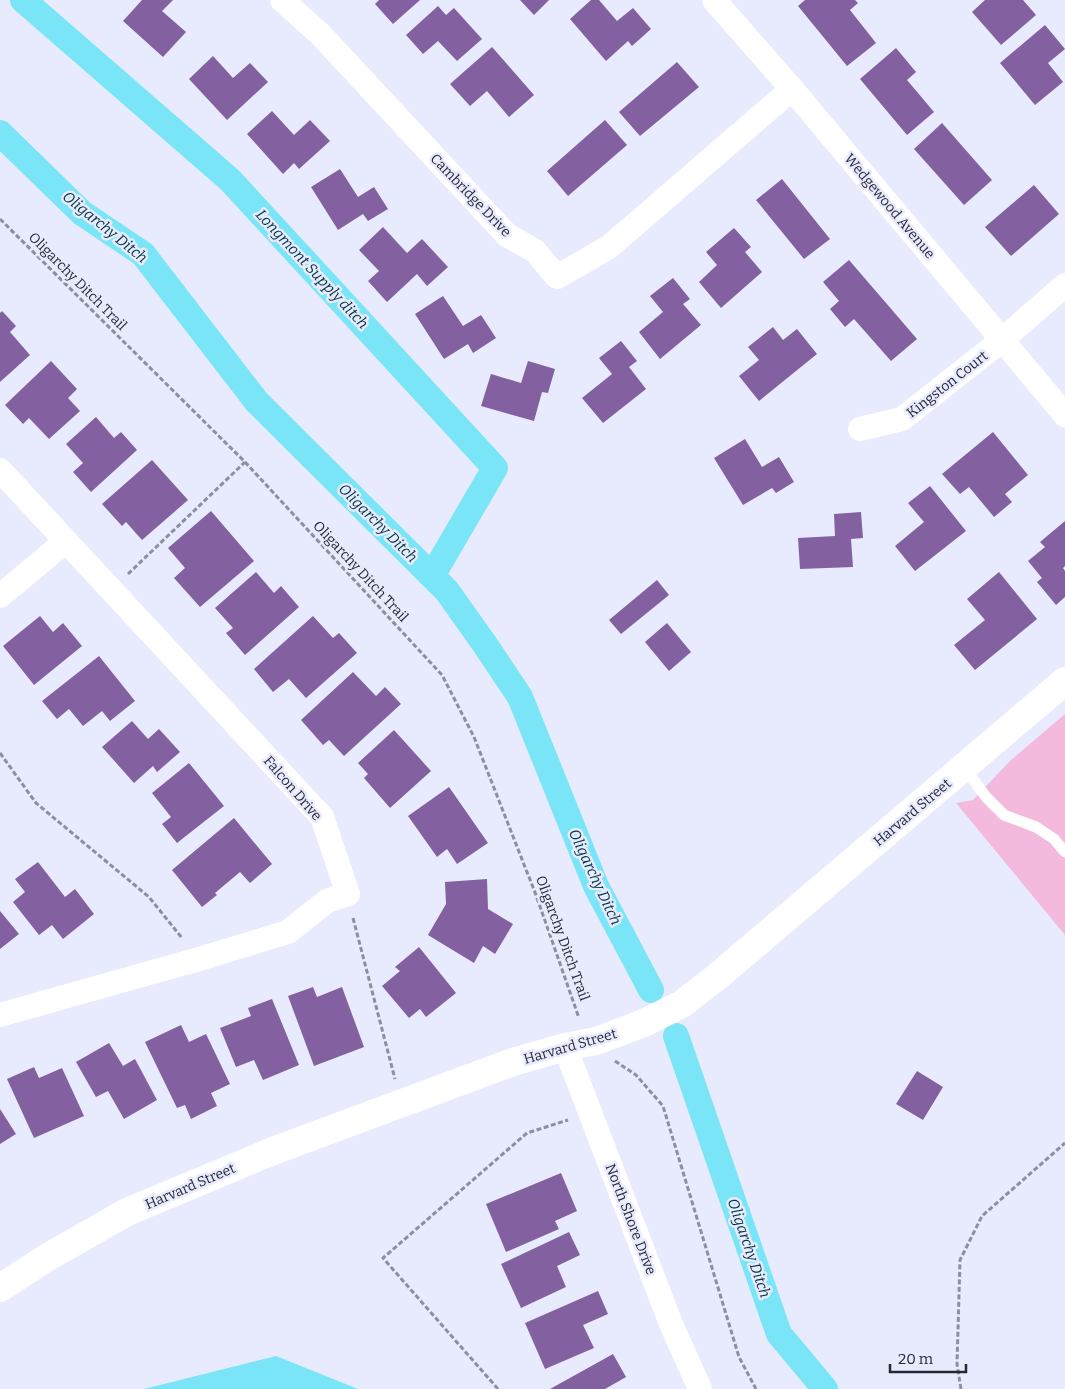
<svg xmlns="http://www.w3.org/2000/svg" width="1065" height="1389" font-family="Bitter,serif">
	<style>
		.green { fill: #f3bade }
		.water { fill: #7be5f8 }
		.lines { fill: none; stroke-linecap: round; stroke-linejoin: round }
		.canal { stroke: #7be5f8; stroke-width: 26 }
		.building { fill: #8361a0 }
		.path { stroke: #8c8f9e; stroke-width: 3; stroke-dasharray: 5 2.5; stroke-linecap: butt }
		.service { stroke: #fff; stroke-width: 11 }
		.minor { stroke: #fff; stroke-width: 24 }
		.tertiary { stroke: #fff; stroke-width: 28 }
		.labels { text-anchor: middle; stroke-width: 5; stroke-linejoin: round; paint-order: stroke }
		.street-label { font-size: 14px; fill: #252833; stroke: #e7ebfd }
		.water-label { font-size: 15px; font-style: italic; fill: #00353d; stroke: #e7ebfd }
	</style>
	<rect width="100%" height="100%" fill="#e7ebfd"/>
	<path class="green" d="M1065 714V935L956 803 973 800 1010 761Z"/>
	<path class="water" d="M276 1356 358 1389H144Z"/>
	<g class="lines">
		<path class="canal" d="M23 0 230 180 495 468 432 576
			M0 133 82 213 143 254 257 402 447 591 486 646 520 697 596 886 651 990
			M676 1036 779 1334 825 1389"/>
	</g>
	<path class="building" d="M142 0H173L162 11 186 32 163 57 123 21Z
		M379 0H420L393 24 375 4Z
		M520 0H549L534 15Z
		M591 0H599L617 21 633 8 651 29 632 46 628 41 606 61 570 19Z
		M805 0H855L858 3 850 10 876 43 847 66 798 6Z
		M985 0H1023L1036 15 1001 45 972 12Z
		M438 6 446 15 454 8 482 39 457 61 438 41 423 54 406 35Z
		M1045 25 1065 49 1048 63 1063 82 1035 105 1000 63Z
		M492 47 534 95 509 117 487 91 470 106 450 84Z
		M896 48 916 72 907 80 934 112 907 135 860 79Z
		M213 56 233 78 250 63 268 82 227 120 189 79Z
		M677 62 699 87 640 136 619 112Z
		M272 111 294 135 310 120 330 141 299 169 294 163 283 174 247 134Z
		M605 120 627 145 568 196 547 171Z
		M942 123 992 180 964 205 914 149Z
		M340 169 358 197 374 187 388 209 368 221 363 214 338 230 311 187Z
		M782 179 830 239 804 259 756 200Z
		M1034 185 1059 214 1011 256 985 227Z
		M383 227 407 253 422 239 448 267 427 286 417 274 387 302 368 281 379 271 359 250Z
		M734 228 751 247 745 252 762 272 721 308 699 282 717 265 706 252Z
		M849 260 917 339 891 361 854 319 845 327 830 309 839 301 823 282Z
		M673 278 690 299 683 304 701 325 660 359 639 332 663 312 650 296Z
		M443 296 463 326 481 315 496 338 473 353 468 344 444 359 415 314Z
		M2 311 16 326 10 332 30 355 0 382V313Z
		M773 327 783 340 797 329 817 354 759 401 739 376 759 360 748 347Z
		M621 341 637 361 629 367 646 389 603 423 582 398 612 374 599 358Z
		M51 361 77 389 68 398 80 411 49 439 29 418 23 424 5 405Z
		M528 361 555 369 548 393 542 392 534 421 481 406 491 374 521 383Z
		M96 417 114 438 121 432 137 450 91 492 73 472 83 463 66 444Z
		M993 432 1028 475 1005 494 1012 502 994 517 969 487 960 494 942 474Z
		M745 439 762 467 779 457 794 482 776 493 772 488 743 505 714 458Z
		M152 460 188 500 142 540 126 522 122 526 102 504Z
		M930 486 966 531 915 571 895 546 924 522 908 503Z
		M211 511 254 561 200 607 174 578 185 568 168 548Z
		M861 512 863 538 851 539 853 567 800 569 798 538 835 536 834 514Z
		M1065 521V566L1063 568 1065 571V597L1056 605 1037 582 1042 578 1028 561 1045 547 1040 542Z
		M256 572 274 593 281 586 299 607 245 655 226 633 233 628 215 608Z
		M999 572 1037 619 975 670 954 645 985 620 967 599Z
		M657 580 669 595 621 634 609 620Z
		M40 616 53 632 63 623 82 646 34 685 3 646Z
		M313 616 333 638 339 633 357 653 306 698 289 679 273 692 254 669Z
		M667 623 691 652 669 671 645 642Z
		M99 656 135 701 110 721 102 711 83 726 69 709 57 719 42 701Z
		M353 672 376 696 385 687 401 704 344 756 329 740 323 745 301 720Z
		M132 721 148 739 159 729 180 752 157 772 153 766 134 783 102 747Z
		M394 730 431 771 390 808 364 778 368 774 358 763Z
		M189 763 224 806 177 843 162 824 171 817 152 793Z
		M449 787 488 843 457 864 447 849 437 857 408 816Z
		M234 818 272 864 250 883 240 872 215 893 217 895 202 907 172 870Z
		M38 862 65 897 75 889 94 914 63 939 52 925 39 935 13 902 25 892 15 879Z
		M487 879 488 909 513 924 495 954 483 946 474 963 428 935 446 904 445 882Z
		M0 911 19 934 0 949Z
		M419 947 456 993 426 1017 420 1009 409 1018 382 986 400 971 395 967Z
		M313 987 317 997 342 987 364 1047 314 1066 288 996Z
		M272 999 299 1065 263 1080 254 1060 236 1067 220 1028 251 1016 248 1008Z
		M181 1025 189 1042 206 1034 230 1084 211 1093 217 1106 191 1119 185 1105 177 1108 145 1042Z
		M109 1043 123 1066 135 1059 157 1100 124 1119 108 1091 96 1097 76 1062Z
		M34 1067 39 1078 62 1068 84 1116 34 1138 7 1079Z
		M917 1071 943 1087 923 1120 896 1104Z
		M0 1109 16 1134 0 1144Z
		M561 1173 577 1211 555 1221 559 1229 506 1252 486 1204Z
		M569 1232 580 1255 557 1266 566 1287 521 1308 501 1264Z
		M598 1291 608 1314 583 1325 594 1348 545 1369 525 1323Z
		M613 1354 626 1377 605 1389H550Z"/>
	<g class="lines">
		<path class="path" d="M0 219 245 462 442 675 474 737 536 895 579 1018
			M128 574 245 462
			M0 753 36 803 149 897 182 938
			M353 918 395 1079
			M615 1061 636 1075 663 1106 739 1357 756 1389
			M498 1389 383 1258 527 1133 568 1120
			M961 1389 957 1364 960 1260 982 1216 1065 1143"/>
		<path class="service" d="M964 767 986 797 1004 815 1036 827 1054 839 1065 852"/>
		<path class="minor" d="M282 0 320 34 507 235 535 251 557 277 609 247 792 89
			M714 0 792 89 1065 415
			M860 429 902 419 1002 340 1065 285
			M0 470 322 817 348 894 327 901 288 932 199 959 0 1015
			M0 596 66 541
			M565 1047 671 1324 700 1389"/>
		<path class="tertiary" d="M0 1288 48 1257 127 1212 273 1151 513 1062 565 1047 596 1041 644 1023 682 1004 718 976 1065 681"/>
	</g>
	<g class="labels">
		<g class="street-label">
			<text transform="translate(471 195) rotate(46)" y="5">Cambridge Drive</text>
			<text transform="translate(890 206) rotate(50)" y="5">Wedgewood Avenue</text>
			<text transform="translate(78 281) rotate(45)" y="5">Oligarchy Ditch Trail</text>
			<text transform="translate(947 384) rotate(-38)" y="5">Kingston Court</text>
			<text transform="translate(361 571) rotate(47)" y="5">Oligarchy Ditch Trail</text>
			<text transform="translate(293 788) rotate(49)" y="5">Falcon Drive</text>
			<text transform="translate(912 812) rotate(-40)" y="5">Harvard Street</text>
			<text transform="translate(563 938) rotate(70)" y="5">Oligarchy Ditch Trail</text>
			<text transform="translate(570 1046) rotate(-16)" y="5">Harvard Street</text>
			<text transform="translate(190 1186) rotate(-23)" y="5">Harvard Street</text>
			<text transform="translate(631 1219) rotate(69)" y="5">North Shore Drive</text>
		</g>
		<g class="water-label">
			<text transform="translate(105 227) rotate(39)" y="5">Oligarchy Ditch</text>
			<text transform="translate(312 269) rotate(47)" y="5">Longmont Supply ditch</text>
			<text transform="translate(378 523) rotate(45)" y="5">Oligarchy Ditch</text>
			<text transform="translate(595 877) rotate(65)" y="5">Oligarchy Ditch</text>
			<text transform="translate(749 1248) rotate(71)" y="5">Oligarchy Ditch</text>
		</g>
	</g>
	<path d="M890 1364v8h76v-8" fill="none" stroke="#252833" stroke-width="2.5"/>
	<text x="898" y="1364" font-size="15" fill="#252833" stroke="#e7ebfd" stroke-width="4" paint-order="stroke">20 m</text>
</svg>
